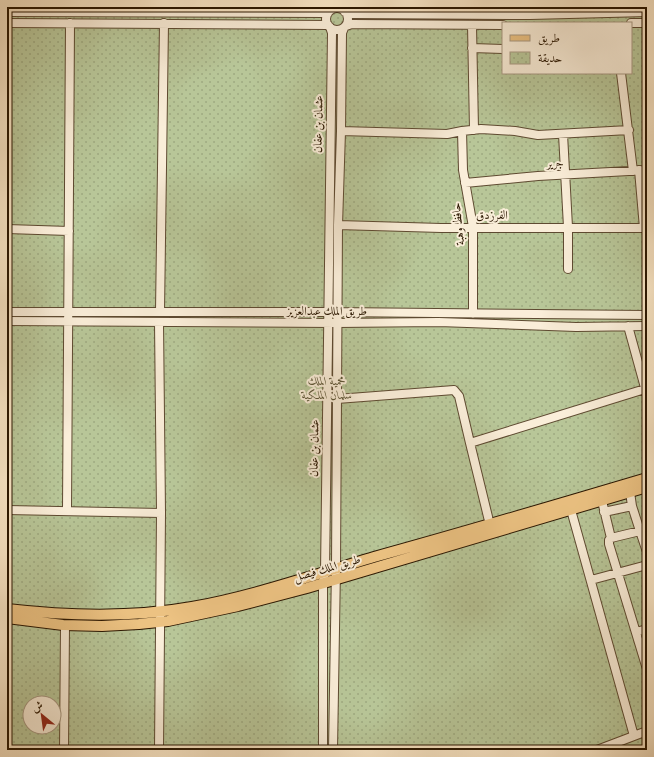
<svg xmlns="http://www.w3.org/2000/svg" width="654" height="757" font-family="'IM FELL French Canon',Amiri,serif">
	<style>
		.park { fill: url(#park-dots); stroke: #716e4c; fill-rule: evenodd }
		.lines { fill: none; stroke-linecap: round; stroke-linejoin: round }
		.minor-casing { stroke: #5e4a31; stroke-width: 10 }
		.major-casing { stroke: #2a1600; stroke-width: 12 }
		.minor { stroke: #faeed9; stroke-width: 8 }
		.major { stroke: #ecc282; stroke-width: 10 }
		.labels { text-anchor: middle; stroke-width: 4; stroke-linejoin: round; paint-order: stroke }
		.street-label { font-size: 12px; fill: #2a1600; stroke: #faeed9 }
		.park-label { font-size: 12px; font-style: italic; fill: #5c5435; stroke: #faeed9 }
	</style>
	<defs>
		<pattern id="park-dots" width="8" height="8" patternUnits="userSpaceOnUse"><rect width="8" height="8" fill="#b8c698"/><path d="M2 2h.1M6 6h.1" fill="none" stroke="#9ea981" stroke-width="1.8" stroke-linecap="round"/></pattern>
	</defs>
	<rect width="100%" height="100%" fill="#f8e5c5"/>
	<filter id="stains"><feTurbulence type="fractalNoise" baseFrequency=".005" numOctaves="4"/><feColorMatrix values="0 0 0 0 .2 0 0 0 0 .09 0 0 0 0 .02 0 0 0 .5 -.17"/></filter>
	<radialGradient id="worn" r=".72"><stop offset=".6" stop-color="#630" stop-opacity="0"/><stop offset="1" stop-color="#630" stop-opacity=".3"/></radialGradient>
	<path class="park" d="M7 7H647V750H7ZM503 23H631V73H503ZM30 703H54V727H30Z"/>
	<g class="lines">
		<g class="minor-casing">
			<path id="minor" d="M326 19a11 11 0 1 1 22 0a11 11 0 1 1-22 0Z
				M7 12 328 13
				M345 12 353 14 530 15 647 12
				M7 23 328 25
				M631 23H647
				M472 25 474 130
				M346 26 352 24 503 25
				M472 48 503 49
				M621 73 633 171
				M341 131 447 134 462 131 481 129 515 131 538 135 629 130
				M462 131 463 170 473 227V314
				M563 134 568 227V269
				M639 170 644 228
				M465 183 538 176 647 170
				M338 225 441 228H647
				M7 229 69 231
				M7 312H337L647 315
				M160 312 164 23
				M7 321 337 323 439 322 576 327 647 326
				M628 326 647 395
				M337 399 454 390 459 396 470 443
				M602 501 611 538 609 540V544L647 669
				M632 506 640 531
				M7 510 161 513
				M571 510 634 736
				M67 511 70 23
				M604 512 632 506 630 492
				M490 525 470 443 645 389
				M611 538 640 531 647 552
				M591 580 647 565
				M636 632 647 629
				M64 750 65 625
				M159 750 161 513 159 322
				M323 750V583L325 572 332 33 330 27
				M333 750 336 568 338 225 341 131 342 33 344 28
				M597 750 647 731"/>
		</g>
		<g class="major-casing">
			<path id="major" d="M7 609C68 616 131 618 192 607 254 596 313 575 374 557 465 532 556 505 647 478
				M7 618 63 625 102 626 139 624 168 621 238 606 307 588 647 487"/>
		</g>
		<use href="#minor" class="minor"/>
		<use href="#major" class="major"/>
	</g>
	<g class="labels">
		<g class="street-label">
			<text transform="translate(318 124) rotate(-89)" y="4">عثمان بن عفان</text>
			<text transform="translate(555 163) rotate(-4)" y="4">جرير</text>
			<text x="492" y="219">الفرزدق</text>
			<text transform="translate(458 224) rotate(-96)" y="4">حافظ وهبة</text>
			<text x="327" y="315">طريق الملك عبدالعزيز</text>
			<text transform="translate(314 448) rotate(-89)" y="4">عثمان بن عفان</text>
			<text transform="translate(327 568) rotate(-16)" y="4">طريق الملك فيصل</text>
		</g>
		<g class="park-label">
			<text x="327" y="385">محمية الملك<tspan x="327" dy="14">سلمان الملكية</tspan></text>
		</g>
	</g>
	<rect width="654" height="757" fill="none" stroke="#f8e5c5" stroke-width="24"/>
	<rect x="8" y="8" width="638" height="741" fill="none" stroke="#2a1600" stroke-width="2"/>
	<rect x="12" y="12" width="630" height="733" fill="none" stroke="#2a1600"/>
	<rect x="502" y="22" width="130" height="52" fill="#faeed9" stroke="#a79882"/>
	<rect x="510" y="35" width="20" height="6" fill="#ecc282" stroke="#a79882"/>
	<text x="538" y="42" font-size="12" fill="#2a1600">طريق</text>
	<rect x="510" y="52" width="20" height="12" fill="url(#park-dots)" stroke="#a79882"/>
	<text x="538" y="62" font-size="12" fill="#2a1600">حديقة</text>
	<g transform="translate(42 715) rotate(331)"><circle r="19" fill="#faeed9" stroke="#a79882"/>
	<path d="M0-3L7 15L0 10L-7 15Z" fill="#8f2418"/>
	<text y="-6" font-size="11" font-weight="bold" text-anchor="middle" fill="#2a1600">ش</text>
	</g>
	<rect width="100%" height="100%" filter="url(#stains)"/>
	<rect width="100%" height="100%" fill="url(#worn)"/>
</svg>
